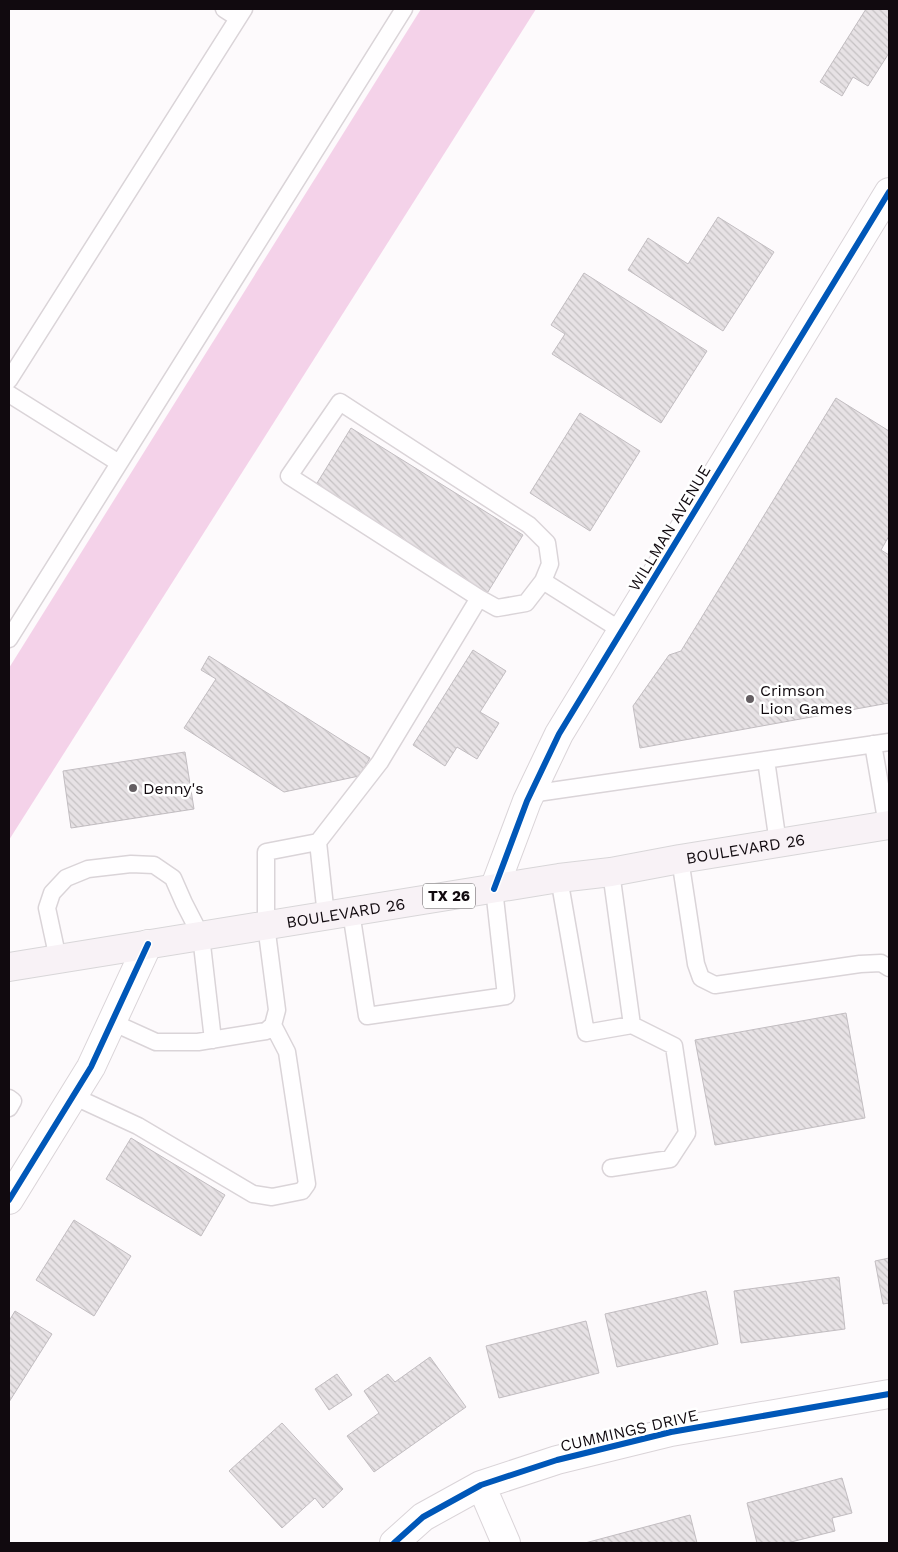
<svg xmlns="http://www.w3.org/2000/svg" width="898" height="1552" font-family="'Work Sans',sans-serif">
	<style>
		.green { fill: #f4d2e9 }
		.building { fill: url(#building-back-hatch); stroke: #c2bdc1 }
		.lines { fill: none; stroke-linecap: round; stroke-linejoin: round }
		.service-casing { stroke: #dad4d8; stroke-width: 19 }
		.minor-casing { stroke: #dad4d8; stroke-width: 30 }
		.tertiary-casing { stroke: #dad4d8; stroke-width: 30 }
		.primary-casing { stroke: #d8d6d8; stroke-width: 30 }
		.service { stroke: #fffeff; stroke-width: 16 }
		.minor { stroke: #fffeff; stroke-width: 28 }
		.tertiary { stroke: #fffeff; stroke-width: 28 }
		.primary { stroke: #f8f2f6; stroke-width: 28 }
		.cycleway-casing { stroke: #fff; stroke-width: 9 }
		.cycleway { stroke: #0057b8; stroke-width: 6 }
		.poi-dot { fill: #645e62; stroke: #fff; stroke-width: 2 }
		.labels { text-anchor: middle; stroke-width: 5; stroke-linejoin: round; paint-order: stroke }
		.shield { fill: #fff; stroke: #585457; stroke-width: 1 }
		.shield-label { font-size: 15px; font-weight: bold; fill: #110a0f }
		.street-label { font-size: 16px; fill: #110a0f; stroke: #fff }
		.poi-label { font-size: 16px; fill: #110a0f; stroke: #fff; text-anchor: start }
	</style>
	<defs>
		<pattern id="building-back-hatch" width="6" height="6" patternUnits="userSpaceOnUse" patternTransform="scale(1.25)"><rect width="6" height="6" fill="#e7e2e5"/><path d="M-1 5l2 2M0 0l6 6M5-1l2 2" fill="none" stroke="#c5c1c3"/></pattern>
	</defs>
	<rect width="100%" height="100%" fill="#fdfafc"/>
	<path class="green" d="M421 9H536L9 840V668Z"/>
	<path class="building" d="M866 9H889V53L868 86 853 77 842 96 820 82Z
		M718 217 774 252 723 331 628 270 648 238 688 264Z
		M584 273 707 351 661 423 552 354 565 334 551 325Z
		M836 398 889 431V536L881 550 889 555V703L640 748 633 706 669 655 681 651Z
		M580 413 640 451 590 531 530 493Z
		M351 428 523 535 486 595 314 488Z
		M473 650 506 671 480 712 499 723 477 759 457 747 445 766 413 745Z
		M209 656 370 758 359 776 284 792 184 728 216 679 201 670Z
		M185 752 194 809 71 828 63 771Z
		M846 1013 865 1118 715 1145 695 1040Z
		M131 1138 225 1195 201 1236 106 1179Z
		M74 1220 131 1256 94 1316 36 1280Z
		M889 1258V1303L883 1304 875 1261Z
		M839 1277 845 1329 741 1343 734 1291Z
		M706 1291 718 1344 617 1367 605 1314Z
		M15 1311 52 1334 9 1402V1321Z
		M586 1321 599 1373 499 1398 486 1346Z
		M430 1357 466 1407 374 1472 347 1436 379 1413 364 1391 388 1374 395 1382Z
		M337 1374 352 1395 329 1410 315 1389Z
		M282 1423 343 1489 323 1508 315 1498 282 1528 229 1471Z
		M842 1478 852 1513 832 1518 835 1531 787 1543H757L747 1503Z
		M690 1515 697 1543H585Z"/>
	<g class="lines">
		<g class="service-casing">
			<path id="service" d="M224 9 238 18
				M9 380 244 9
				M9 394 119 463
				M479 598 289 476 340 402 529 525 547 543 550 564 543 581
				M9 639 404 9
				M873 744 887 825
				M766 760 778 843
				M530 794 889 742
				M680 859 696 964 701 978 715 985 860 964 881 963 889 968
				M559 878 586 1033 632 1025 611 872
				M351 912 367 1016 506 996 494 889
				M326 916 318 842 380 762 479 598 497 608 526 603 543 581 622 631
				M58 959 47 908 52 893 66 878 88 869 131 864 154 865 173 878 184 903 201 936 213 1040
				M112 1022 156 1042H198L266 1031 273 1025 277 1010 266 925V852L318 842
				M73 1096 138 1126 253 1194 272 1197 302 1191 307 1184 287 1052 273 1025
				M9 1098 13 1101 9 1108
				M611 1168 670 1159 687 1133 674 1046 632 1025"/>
		</g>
		<g class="minor-casing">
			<path id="minor" d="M494 889 527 801 559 734 889 192
				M9 1200 91 1067 148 944"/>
		</g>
		<g class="tertiary-casing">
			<path id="tertiary" d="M481 1485 506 1543
				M394 1543 423 1517 481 1485 557 1460 671 1432 889 1394"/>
		</g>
		<g class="primary-casing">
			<g id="primary">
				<path id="s1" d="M9 967 559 878 611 872 680 859 889 825"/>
			</g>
		</g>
		<use href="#service" class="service"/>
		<use href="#minor" class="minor"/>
		<use href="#tertiary" class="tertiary"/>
		<use href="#primary" class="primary"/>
		<g class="cycleway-casing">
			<path id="cycleway" d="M494 889 527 801 559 734 889 192
				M9 1200 91 1067 148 944
				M394 1543 423 1517 481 1485 557 1460 671 1432 889 1394"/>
		</g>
		<use href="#cycleway" class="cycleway"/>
	</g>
	<g class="poi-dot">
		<circle cx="750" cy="699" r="5"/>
		<circle cx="133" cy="788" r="5"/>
	</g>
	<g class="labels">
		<rect class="shield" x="423" y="883.5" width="52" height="25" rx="4"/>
		<g class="shield-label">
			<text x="449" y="901">TX 26</text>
		</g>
		<g class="street-label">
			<text transform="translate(669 528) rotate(-59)" y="6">WILLMAN AVENUE</text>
			<text dy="6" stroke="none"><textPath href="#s1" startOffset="746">BOULEVARD 26</textPath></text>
			<text dy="6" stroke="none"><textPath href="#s1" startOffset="341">BOULEVARD 26</textPath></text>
			<text transform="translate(629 1430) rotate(-13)" y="6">CUMMINGS DRIVE</text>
		</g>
		<g class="poi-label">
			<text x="760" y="696">Crimson<tspan x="760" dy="18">Lion Games</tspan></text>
			<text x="143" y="794">Denny's</text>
		</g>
	</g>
	<rect width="898" height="1552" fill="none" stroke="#110a0f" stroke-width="20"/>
</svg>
